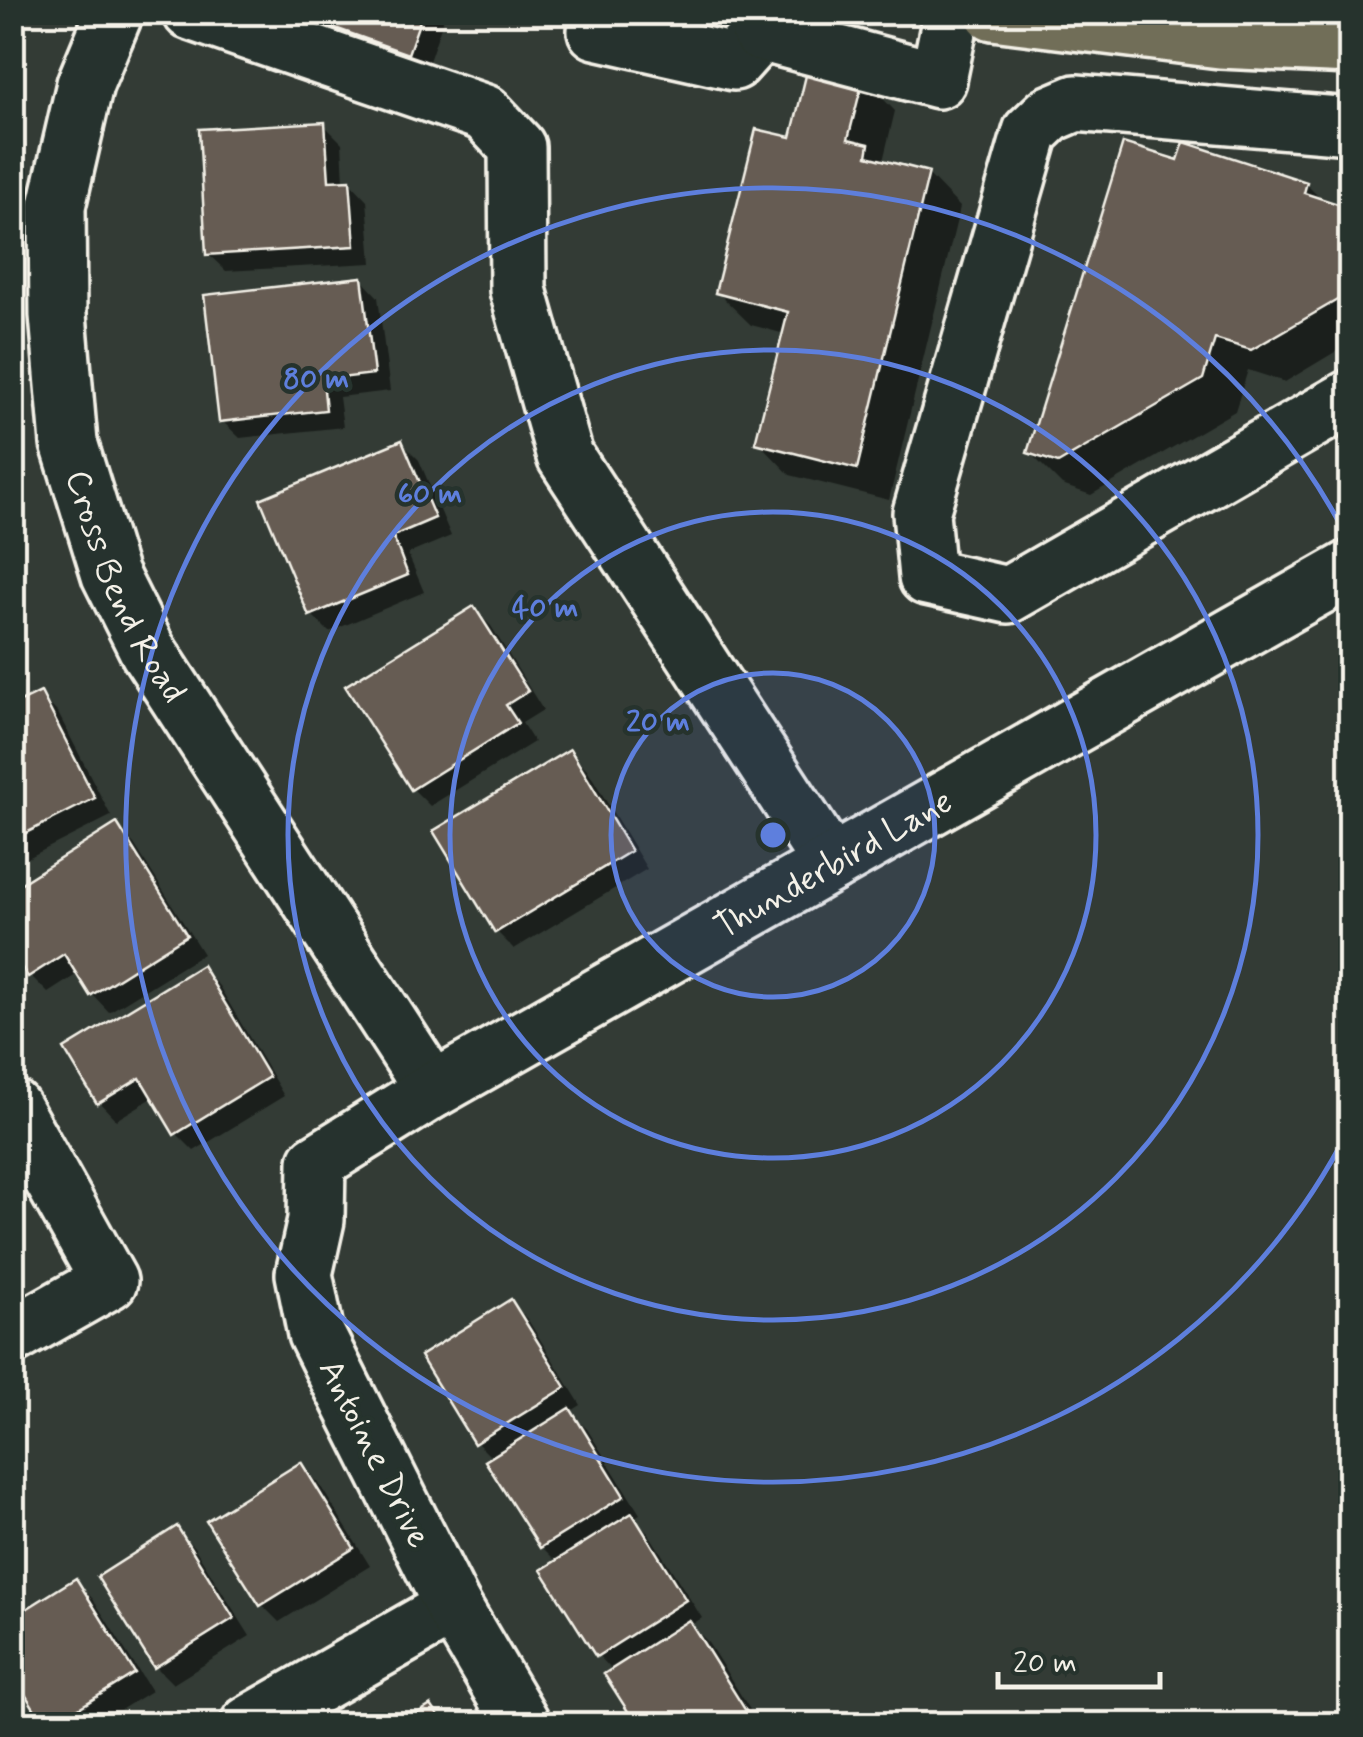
<svg xmlns="http://www.w3.org/2000/svg" width="1363" height="1737" font-family="Mynerve,sans-serif">
	<style>
		.shadow { fill: #0007 }
		.building { fill: #665b53; stroke: #f4f1e8; stroke-width: 2.5 }
		.lines { fill: none; stroke-linecap: round; stroke-linejoin: round }
		.minor-casing { stroke: #f4f1e8; stroke-width: 62 }
		.major-casing { stroke: #f4f1e8; stroke-width: 62 }
		.minor { stroke: #26332d; stroke-width: 55 }
		.major { stroke: #716e59; stroke-width: 55 }
		.ring { fill: none; stroke: #5e7fdd; stroke-width: 5 }
		.labels { text-anchor: middle; stroke-width: 9; stroke-linejoin: round; paint-order: stroke }
		.street-label { font-size: 35px; fill: #f4f1e8; stroke: #26332d }
		.centre { fill: #5e7fdd; stroke: #26332d; stroke-width: 5 }
		.ring-label { font-size: 30px; text-anchor: middle; font-weight: bold; fill: #5e7fdd; stroke: #26332d; stroke-width: 9; stroke-linejoin: round; paint-order: stroke }
	</style>
	<rect width="100%" height="100%" fill="#333b35"/>
	<filter id="ink" filterUnits="userSpaceOnUse"><feTurbulence type="fractalNoise" baseFrequency=".01" numOctaves="2"/><feDisplacementMap in="SourceGraphic" scale="20" xChannelSelector="R" yChannelSelector="G"/><feConvolveMatrix kernelMatrix="1 2 1 2 8 2 1 2 1" color-interpolation-filters="sRGB"/></filter>
	<g filter="url(#ink)">
		<path class="shadow" d="M273 12H446L426 70Z
			M863 78 895 111 883 161 928 174 960 207 889 500 790 475 758 442 785 334 751 325 718 293 793 140Z
			M324 125 342 143 344 182H350L367 200 372 263 226 271 208 254Z
			M1179 163 1306 184 1324 202 1350 210V343L1285 382 1248 370 1235 411 1091 495 1062 485 1030 453Z
			M361 279 378 297 390 391 339 397 343 427 240 438 222 421Z
			M401 442 419 460 451 536 408 554 424 592 329 632 311 614Z
			M474 609 491 626 543 710 522 723 534 742 430 806 413 789Z
			M12 639 26 681 12 685Z
			M40 695 58 713 111 816 12 866V709Z
			M569 752 587 769 647 869 514 949 497 932 437 832Z
			M117 826 134 844 203 954 109 1012 92 994 79 973 48 993 30 975Z
			M201 968 219 986 284 1096 194 1151 176 1133 154 1097 116 1120 99 1102Z
			M511 1302 528 1320 581 1405 570 1412 587 1429 640 1514 633 1518 649 1534 702 1618 691 1625 707 1641 759 1724H639L608 1674 613 1671 598 1655 557 1562 542 1547 493 1459 476 1442Z
			M300 1465 318 1482 370 1566 279 1622 262 1605 210 1521Z
			M177 1530 194 1547 250 1636 173 1684 156 1667Z
			M76 1581 93 1599 151 1691 98 1724H47L12 1669Z
			M12 1705 25 1724H12Z"/>
		<path class="building" d="M290 12H423L408 54Z
			M809 63 864 76 848 139 869 144 867 156 929 172 857 469 755 443 788 312 715 293 756 129 791 137Z
			M325 122 329 181 350 180 355 246 206 255 199 129Z
			M1184 142 1307 182 1304 193 1350 208V263L1339 299 1251 350 1215 339 1203 379 1058 463 1027 453 1123 143 1178 160Z
			M362 277 374 374 323 380 326 410 219 422 204 295Z
			M402 440 435 518 393 536 408 575 309 616 260 499Z
			M474 606 528 691 506 705 518 723 411 790 345 686Z
			M41 692 95 798 12 840V706Z
			M570 749 631 851 495 933 433 831Z
			M117 823 187 935 90 996 64 954 28 977 12 952V889Z
			M202 965 269 1077 174 1135 140 1078 97 1104 64 1049Z
			M511 1299 566 1387 474 1444 420 1356Z
			M570 1408 624 1496 540 1548 485 1461Z
			M301 1462 354 1548 260 1606 206 1521Z
			M632 1513 686 1600 596 1657 541 1570Z
			M177 1526 234 1618 154 1668 97 1577Z
			M76 1578 135 1673 53 1724H44L12 1674V1618Z
			M689 1620 746 1711 724 1724H636L604 1674Z
			M431 1705 444 1724H400Z"/>
		<g class="lines">
			<g class="minor-casing">
				<g id="minor">
					<path id="s1" d="M115 12 85 84 57 206 58 315 69 443 110 575 148 651 433 1090"/>
					<path d="M191 12 485 113 517 147 518 290 565 456 831 864"/>
					<path d="M596 31 734 62 760 33 764 12"/>
					<path d="M760 33 938 80 952 12"/>
					<path d="M1350 126 1076 103 1050 114 1031 132 921 513 927 577 1008 595 1350 398"/>
					<path d="M12 1107 109 1281 12 1336"/>
					<path d="M249 1724 453 1607"/>
					<path id="s2" d="M522 1724 453 1607 316 1334 304 1274 316 1220 317 1162 433 1090 1350 569"/>
				</g>
			</g>
			<g class="major-casing">
				<path id="major" d="M993 12 1220 40 1350 46"/>
			</g>
			<use href="#minor" class="minor"/>
			<use href="#major" class="major"/>
		</g>
	</g>
	<circle cx="773" cy="835" r="162" fill="#5e7fdd" fill-opacity=".12"/>
	<g class="ring">
		<circle cx="773" cy="835" r="162"/>
		<circle cx="773" cy="835" r="323"/>
		<circle cx="773" cy="835" r="485"/>
		<path d="M1349 1129A647 647 0 1 1 1349 541"/>
	</g>
	<g class="labels">
		<g class="street-label">
			<text dy="12" stroke="none"><textPath href="#s1" startOffset="595">Cross Bend Road</textPath></text>
			<text dy="12" stroke="none"><textPath href="#s2" startOffset="1212">Thunderbird Lane</textPath></text>
			<text transform="translate(376 1453) rotate(63)" y="12">Antoine Drive</text>
		</g>
	</g>
	<circle cx="773" cy="835" r="15" class="centre"/>
	<g class="ring-label">
		<text x="316" y="388">80 m</text>
		<text x="430" y="503">60 m</text>
		<text x="545" y="617">40 m</text>
		<text x="658" y="731">20 m</text>
	</g>
	<rect width="1363" height="1737" fill="none" stroke="#26332d" stroke-width="50"/>
	<rect x="25" y="25" width="1313" height="1687" fill="none" stroke="#f4f1e8" stroke-width="4" filter="url(#ink)"/>
	<path d="M998 1672v15h162v-15" fill="none" stroke="#f4f1e8" stroke-width="5"/>
	<text x="1013" y="1672" font-size="30" fill="#f4f1e8" stroke="#26332d" stroke-width="8" paint-order="stroke">20 m</text>
</svg>
